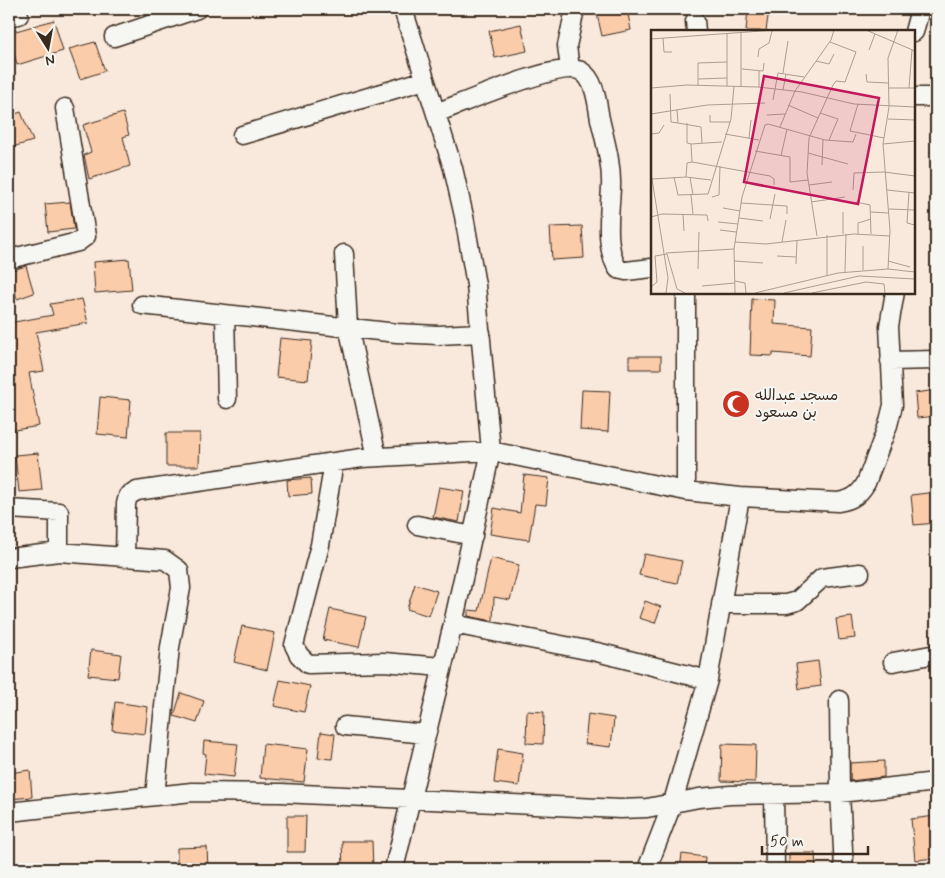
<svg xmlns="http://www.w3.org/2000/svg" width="945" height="878" font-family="Mynerve,'Playpen Sans Arabic',sans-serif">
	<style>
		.building { fill: #fbccaa; stroke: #3b2a1e }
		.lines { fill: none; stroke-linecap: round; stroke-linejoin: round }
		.minor-casing { stroke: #3b2a1e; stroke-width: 21 }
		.minor { stroke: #f6f6f2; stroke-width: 18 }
		.labels { text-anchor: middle; stroke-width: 4; stroke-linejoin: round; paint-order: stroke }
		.poi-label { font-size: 15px; fill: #3b2a1e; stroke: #f6f6f2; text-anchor: start }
		.inset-road { fill: none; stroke: #ac9d90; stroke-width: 1 }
		.view { fill: #c2185b; fill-opacity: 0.15; stroke: #c2185b; stroke-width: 2.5 }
		.inset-edge { fill: none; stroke: #3b2a1e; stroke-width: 2.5 }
	</style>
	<rect width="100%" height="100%" fill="#f8e9dc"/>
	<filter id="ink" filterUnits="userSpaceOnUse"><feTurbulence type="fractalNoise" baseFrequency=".02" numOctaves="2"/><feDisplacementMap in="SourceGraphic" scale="10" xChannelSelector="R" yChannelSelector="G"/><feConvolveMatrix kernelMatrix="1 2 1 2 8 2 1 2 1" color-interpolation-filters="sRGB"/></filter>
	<g filter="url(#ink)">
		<path class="building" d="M620 9H627L631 30 602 36 597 14Z
			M748 9H769L766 31H746Z
			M54 20 63 51 17 65 9 33Z
			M521 24 527 51 495 58 489 31Z
			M95 42 105 71 80 79 69 49Z
			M21 112 33 141 9 148V116Z
			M123 113 129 135 123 137 130 166 89 179 84 155 91 152 83 125Z
			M70 202 74 229 48 232 45 204Z
			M582 226 584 258 552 260 550 227Z
			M129 259 132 290 95 293 93 262Z
			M26 266 34 293 17 299 9 271Z
			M82 299 88 323 36 332 44 371 29 373 39 426 9 431V393L12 392 9 372V323L53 315 50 304Z
			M752 299 775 300 774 324 812 327 810 356 773 353V356L750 355Z
			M280 338 312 341 308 380 276 377Z
			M629 356H661V369H629Z
			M582 390 610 391 608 432 580 430Z
			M936 390V416L917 418 915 393Z
			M100 397 131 400 128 437 97 434Z
			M166 433H200L199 466H166Z
			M38 453 42 490 19 492 15 455Z
			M524 475 549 478 546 505 535 504 529 540 490 534 494 508 520 513Z
			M311 478 312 494 288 496 287 480Z
			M439 487 464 491 459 522 433 517Z
			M936 492V523L914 525 911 495Z
			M644 554 682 561 677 583 639 575Z
			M491 558 519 565 510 600 494 597 493 621 468 616V610L479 611Z
			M415 584 437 591 429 616 407 609Z
			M645 601 661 607 655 623 639 618Z
			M330 609 366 617 359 647 323 640Z
			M852 617 855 638 839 640 836 619Z
			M242 626 275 633 267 670 234 662Z
			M91 650 121 654 118 678 88 675Z
			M818 661 821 686 799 689 796 664Z
			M280 680 310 686 304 712 274 706Z
			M181 693 204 701 197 723 174 716Z
			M115 702 148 707 145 734 112 730Z
			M527 711 544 712 543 744 526 743Z
			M588 714 614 718 611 747 585 744Z
			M321 732 335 734 332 759 318 758Z
			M204 741 238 744 234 777 204 774 206 754 203 753Z
			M263 744 308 749 304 782 260 778Z
			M722 744 756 745 755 782 721 781Z
			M498 749 523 753 519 786 494 783Z
			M884 761V777L850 781V763Z
			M30 770 32 797 9 799V773Z
			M287 816H306L305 852H287Z
			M936 816V858L915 860 911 819Z
			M342 841H372L373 869H343Z
			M207 847 208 869H177V848Z
			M789 853H815L816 869H789Z
			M682 854 705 857 704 869H680Z"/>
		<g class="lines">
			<g class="minor-casing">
				<path id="minor" d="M9 16 19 15
					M695 21 696 31
					M914 32 920 9
					M114 37 197 9
					M570 69 567 46 575 9
					M914 97H936
					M436 113C461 104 561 60 581 71 596 80 597 104 600 119 605 141 612 164 611 187 610 212 604 247 618 269L626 271 652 268
					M242 135 425 80
					M344 254 348 326 377 457
					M9 259 78 242 86 236 65 108
					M686 292V491
					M142 305 397 333 438 335 481 333
					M225 314 227 399
					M890 361 936 360
					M334 462 320 545 294 645 299 655 308 664 384 662 442 667
					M9 509 59 512V552
					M417 525 473 536
					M9 558 59 552 165 560 179 570 181 588 170 647 155 796
					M125 558 126 504 128 496 137 491 362 458 491 451 686 491 740 497 838 502C852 500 859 495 866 483L888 425 893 405 889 326 895 292
					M721 604H786L797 601 822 578 860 573
					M453 624 597 652 708 680
					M893 662 936 654
					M839 700 840 793 844 869
					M345 726 426 734
					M774 794 775 869
					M9 812 192 792 281 793 620 809 647 808 699 798 730 795 840 793 936 782
					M394 869 453 624 491 451 476 285 464 216 453 168 403 9
					M647 869 673 802 708 680 740 497"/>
			</g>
			<use href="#minor" class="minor"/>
		</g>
	</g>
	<defs>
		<g id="mosque-disc" transform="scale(1.4375)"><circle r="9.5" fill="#c8321e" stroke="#f6f6f2"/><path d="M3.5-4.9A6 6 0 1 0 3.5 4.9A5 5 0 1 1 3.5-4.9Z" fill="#fff"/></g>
	</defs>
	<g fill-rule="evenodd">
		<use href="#mosque-disc" x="736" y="404"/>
	</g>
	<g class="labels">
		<g class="poi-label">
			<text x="755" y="400">مسجد عبدالله<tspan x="755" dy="17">بن مسعود</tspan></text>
		</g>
	</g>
	<g transform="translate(651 30)">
		<rect width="264" height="264" fill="#f8e9dc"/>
		<path class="inset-road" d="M215 0 264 21M90 2V56M76 4V56M12 8 13 22H21M0 9 124 0M218 20 224 4M107 27 108 19 118 13 121 1M165 31 178 34 183 24M91 39 112 41 113 33M108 41V57M132 43 137 11M215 44 216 52 237 53M47 49 76 48M47 56V33L76 32M0 58 36 55 107 57 151 62 203 74 264 77M237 58H264M258 58 261 20M132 60 135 44M19 64 20 92 27 93M122 70 127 43 153 47M207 74 199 101 233 108M137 75 167 88M26 80 27 93 50 97 51 113M169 83 187 89 178 110M0 84 56 75 114 73M59 85V92H79M116 85 134 84M237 89 264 90M36 93V113L40 114M129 97 144 61 180 10 183 0M0 104 8 103 13 95M74 104 108 110M98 108 100 90M232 114 264 111M104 121 139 127V152L157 150M157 123 197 134M130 126 136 99M41 132 40 114 71 112M171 135 172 110M0 143 17 248 15 263M23 147 27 165 57 164 80 89 83 56M35 147 36 133 41 132 119 146 123 149V155M39 147 42 165M1 149 35 147 60 150M158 155 181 152M202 160 203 143 233 142 264 146M236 160 264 163M258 162 256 193 264 195M40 165 42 184M61 167 68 165 69 136M160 172 194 167M205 172 219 175 220 204M90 173 136 176V184M72 178 89 181M238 179 264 180M192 182V204M220 182 238 183M32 184 33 201M0 187 11 184 56 185 57 191M88 188 112 191M119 189 124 164M67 192 87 194M69 200 85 202M207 204V193L220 189M166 206 156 143 158 108 182 55 185 51 194 52 205 22 179 12M84 212 115 214 203 204 239 206M131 212 135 190M15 223 83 219M126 226 145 227M83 231 112 233M237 231 259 237M145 234 146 211M47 239 48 202M237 239 239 200 232 114 238 77 237 28 247 0M212 240V216M194 242 195 204M176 245V205M84 251 94 253 95 263M51 256 84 253M0 257 6 252 4 226 16 224 26 259 34 263M84 263 83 219 91 167 114 95 117 94 174 110 202 112 205 104M104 263 187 243 237 239 264 242M133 263 208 246 264 249M161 263 215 252 233 254 234 263"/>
		<path class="view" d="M113 46 228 68 207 174 93 152Z"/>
		<rect width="264" height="264" class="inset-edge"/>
	</g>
	<rect width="945" height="878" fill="none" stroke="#f6f6f2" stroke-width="30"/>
	<rect x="15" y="15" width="915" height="848" fill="none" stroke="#3b2a1e" stroke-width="2" filter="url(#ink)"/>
	<g transform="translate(48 48) rotate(169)" stroke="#f6f6f2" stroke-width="4" paint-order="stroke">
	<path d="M0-4L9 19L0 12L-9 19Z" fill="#3b2a1e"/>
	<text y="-8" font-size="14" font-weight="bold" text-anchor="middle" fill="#3b2a1e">N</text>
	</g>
	<path d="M762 846v8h106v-8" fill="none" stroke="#3b2a1e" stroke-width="2.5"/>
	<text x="770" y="846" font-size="15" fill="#3b2a1e" stroke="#f6f6f2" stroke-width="4" paint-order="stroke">50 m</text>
</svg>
